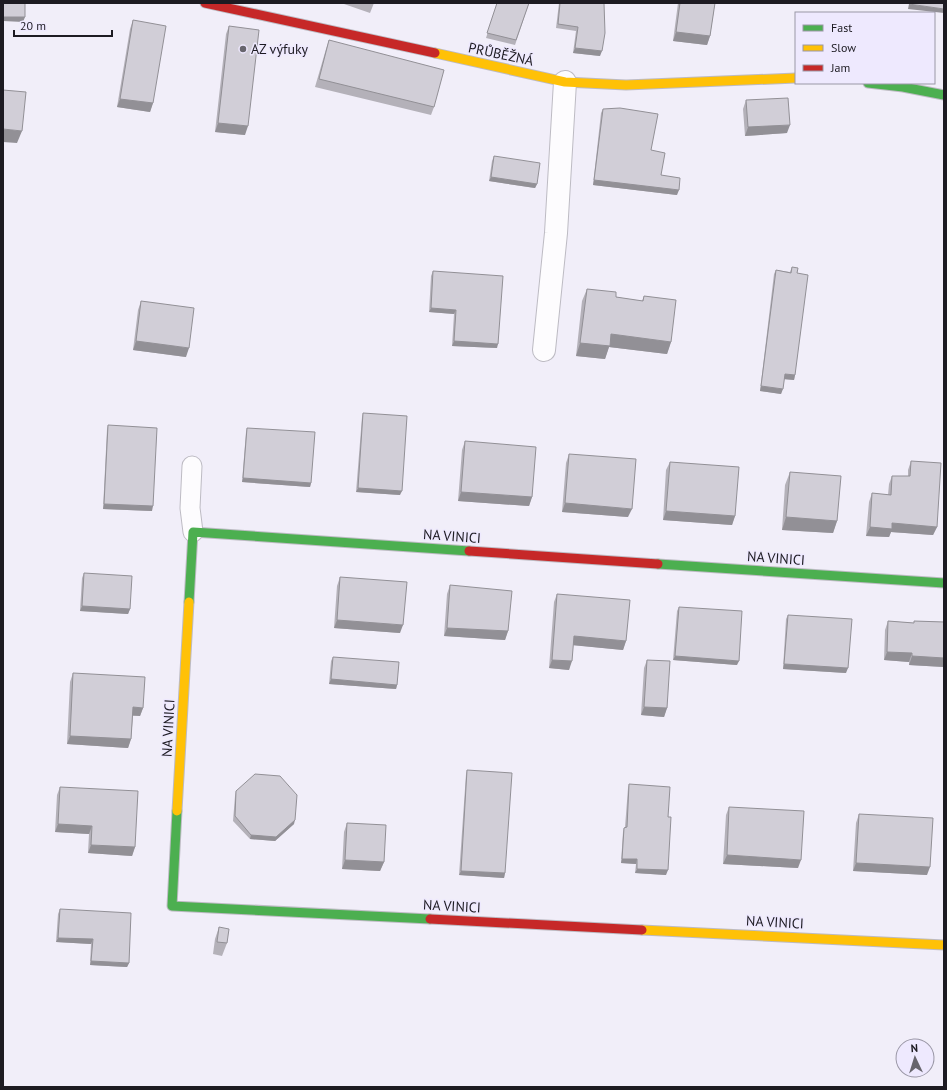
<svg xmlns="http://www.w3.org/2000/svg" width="947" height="1090" font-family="'PT Sans',sans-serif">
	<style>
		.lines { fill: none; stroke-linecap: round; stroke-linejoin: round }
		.lane-casing { stroke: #bdbbc3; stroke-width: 21 }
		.street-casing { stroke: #bdbbc3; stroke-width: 24 }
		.fast-casing { stroke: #bdbbc3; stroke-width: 11 }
		.slow-casing { stroke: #bdbbc3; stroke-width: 11 }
		.jam-casing { stroke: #bdbbc3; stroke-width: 11 }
		.lane { stroke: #fdfcfe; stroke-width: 19 }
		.street { stroke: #fdfcfe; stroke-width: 22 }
		.fast { stroke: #4caf50; stroke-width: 9 }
		.slow { stroke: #ffc107; stroke-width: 9 }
		.jam { stroke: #c62828; stroke-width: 9 }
		.wall { fill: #b4b1b9 }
		.shaded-wall { fill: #929096 }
		.building { fill: #d1ced7; stroke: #929096 }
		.poi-dot { fill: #67656d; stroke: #eee9fe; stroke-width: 1.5 }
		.labels { text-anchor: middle; stroke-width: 3; stroke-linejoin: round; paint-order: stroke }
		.poi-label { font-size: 14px; fill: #1d1b22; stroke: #eee9fe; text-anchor: start }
		.street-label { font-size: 14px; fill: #1d1b22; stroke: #eee9fe }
	</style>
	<rect width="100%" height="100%" fill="#f1eef9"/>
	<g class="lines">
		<g class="lane-casing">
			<path id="lane" d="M192 466 190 508 193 532"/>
		</g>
		<g class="street-casing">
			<path id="street" d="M544 350 556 233 565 82"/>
		</g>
		<g class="fast-casing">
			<path id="fast" d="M868 83 903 87 944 95
				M658 564 944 583
				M189 602 193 532 469 551
				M177 811 172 906 430 919"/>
		</g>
		<g class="slow-casing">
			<path id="slow" d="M435 53 565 82 626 85 796 78
				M177 811 189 602
				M642 930 944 945"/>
		</g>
		<g class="jam-casing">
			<path id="jam" d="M205 3 435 53
				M469 551 658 564
				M430 919 642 930"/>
		</g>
		<use href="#lane" class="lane"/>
		<use href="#street" class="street"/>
		<use href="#fast" class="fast"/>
		<use href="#slow" class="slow"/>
		<use href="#jam" class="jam"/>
	</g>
	<path class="wall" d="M344 3H374L370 13 344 4Z
		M497 3H529L515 45 486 38Z
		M559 3H604L600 56 573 53 576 31 556 28Z
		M678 3H715L710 36 707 45 673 41Z
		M133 20 153 103 150 112 117 107 130 29Z
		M229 26 245 135 215 132 226 34Z
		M329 40 434 107 431 115 315 87 326 49Z
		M746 100 787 133 745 136 743 109Z
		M603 109 651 150 661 175 677 195 593 185 601 113Z
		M494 156 537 184 535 188 489 181 492 161Z
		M792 267 797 273 795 375 794 380 784 379 781 394 760 391 774 274 776 270 790 272Z
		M433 271 497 348 452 346 454 314 429 312 431 276Z
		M587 289 616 297 642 301 644 296 671 342 667 354 609 347 605 359 576 356 582 301Z
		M141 301 186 357 133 350 138 310Z
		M363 413 400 495 356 492 362 417Z
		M108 425 152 511 103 509 107 429Z
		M247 428 311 483 310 487 242 482 246 432Z
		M465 441 532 497 529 506 458 501 462 450Z
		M569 454 628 517 562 512 566 463Z
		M911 461 937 527 933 535 891 532 889 537 866 536 869 502 872 493 888 495 889 484 892 476H908V470Z
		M670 462 735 516 732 525 663 520 666 470Z
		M790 472 837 521 833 533 782 530 785 485Z
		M84 573 130 609 128 614 80 611 82 578Z
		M340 577 400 633 334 628 337 586Z
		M450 585 508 631 505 640 444 636 447 594Z
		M557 594 626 641 623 650 573 645 569 670 549 668 554 602Z
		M679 607 737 665 673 660 677 611Z
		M788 615 846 673 783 669 786 619Z
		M888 621 914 623V621L944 622V667L909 665V662L884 660 885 630Z
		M333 657 397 685 396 689 329 684 331 661Z
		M647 660 667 708 664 717 641 715 644 668Z
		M73 673 143 708 140 716H133L131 739 128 748 67 744 70 682Z
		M467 770 505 873 504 878 459 875 466 774Z
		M629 784 668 817 666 875 635 873 636 864 621 863 623 832 624 828 625 827 628 788Z
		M60 787 135 847 132 856 88 853 89 834 55 832 57 795Z
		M236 791 294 824 275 841 250 839 233 821 235 796Z
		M729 807 798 868 723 864 726 815Z
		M859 814 927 875 853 871 856 823Z
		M347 823 384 862 380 871 342 869 344 832Z
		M60 909 129 963 127 967 90 965 91 944 56 942 58 914Z
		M219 927 227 943 222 956 213 954 215 939Z"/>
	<path class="shaded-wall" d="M909 4 944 9V13L908 9Z
		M3 17H25L23 22 3 21Z
		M676 32 710 36 707 45 673 41Z
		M575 48 602 51 600 56 573 53Z
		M120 99 153 103 150 112 117 107Z
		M218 123 248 126 245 135 215 132Z
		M790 125 787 133 745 136 748 127Z
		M3 129 22 131 17 143 3 142Z
		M491 177 537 184 535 188 489 181Z
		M594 180 679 190 677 195 593 185Z
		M431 308 456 310 454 314 429 312Z
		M611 334 671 342 667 354 609 347 605 359 576 356 580 343Z
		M136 341 189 348 186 357 133 350Z
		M454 341 498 344 497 348 452 346Z
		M785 374 795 375 794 380 783 379Z
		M761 386 783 389 781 394 760 391Z
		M243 478 311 483 310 487 242 482Z
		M358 488 402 491 400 495 356 492Z
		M461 492 532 497 529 506 458 501Z
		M565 503 632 509 628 517 562 512Z
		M104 504 153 506 152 511 103 509Z
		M666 511 735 516 732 525 663 520Z
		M786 517 837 521 833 533 782 530Z
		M892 523 937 527 933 535 891 532 889 537 866 536 870 527Z
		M82 606 130 609 128 614 80 611Z
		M337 620 403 625 400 633 334 628Z
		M447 628 508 631 505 640 444 636Z
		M574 636 626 641 623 650 571 645Z
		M887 652 912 653 909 662 884 660Z
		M675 656 739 661 737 665 673 660Z
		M912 656 944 658V667L909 665Z
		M552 660 572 661 569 670 549 668Z
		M784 664 848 668 846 673 783 669Z
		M331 679 397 685 396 689 329 684Z
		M133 707 143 708 140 716 130 715Z
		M644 707 667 708 664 717 641 715Z
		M70 736 131 739 128 748 67 744Z
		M295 820 294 824 275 841 250 839 251 835Z
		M58 824 92 826 89 834 55 832Z
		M91 845 135 847 132 856 88 853Z
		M727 855 801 860 798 868 723 864Z
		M622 859H637L636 864 621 863Z
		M345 860 384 862 380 871 342 869Z
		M856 863 930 867 927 875 853 871Z
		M637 869 668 870 666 875 635 873Z
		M461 871 505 873 504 878 459 875Z
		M58 938 93 939 91 944 56 942Z
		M91 961 129 963 127 967 90 965Z"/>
	<path class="building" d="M3 3H25V17H3Z
		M497 3H529L516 40 487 33Z
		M560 3H604L605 33 602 51 575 48 578 27 558 24Z
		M680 3H715L710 36 676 32Z
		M909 3H944V9L909 4Z
		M133 20 166 26 153 103 120 99Z
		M229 26 259 30 248 126 218 123Z
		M329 40 444 70 434 107 319 79Z
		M3 90 26 92 22 131 3 129Z
		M788 98 790 125 748 127 746 100Z
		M620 108 658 114 651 150 665 153 661 175 680 178 679 190 594 180 603 109Z
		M494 156 540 163 537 184 491 177Z
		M792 267 798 268 797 273 808 275 795 375 785 374 783 389 761 386 776 270 791 273Z
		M433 271 503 276 498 344 454 341 456 310 431 308Z
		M587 289 616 292V297L643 301 644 296 676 300 671 342 611 334 610 346 580 343Z
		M141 301 194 308 189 348 136 341Z
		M363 413 407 416 402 491 358 488Z
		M108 425 157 428 153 506 104 504Z
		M247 428 315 432 311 483 243 478Z
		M465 441 536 447 532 497 461 492Z
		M569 454 636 459 632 509 565 503Z
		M911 461 941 463 937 527 892 523V529L870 527 872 493 891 495 892 476H910Z
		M670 462 739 467 735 516 666 511Z
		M790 472 841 476 837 521 786 517Z
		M84 573 132 576 130 609 82 606Z
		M340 577 407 582 403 625 337 620Z
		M450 585 512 591 508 631 447 628Z
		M557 594 630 600 626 641 574 636 572 661 552 660Z
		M679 607 742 611 739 661 675 656Z
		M788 615 852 619 848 668 784 664Z
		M888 621 914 623V621L944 622V658L912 656V653L887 652Z
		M333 657 399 662 397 685 331 679Z
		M647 660 670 661 667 708 644 707Z
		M73 673 145 677 143 708 133 707 131 739 70 736Z
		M467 770 512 773 505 873 461 871Z
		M255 774 280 776 297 795 295 820 276 837 251 835 235 816 236 791Z
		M629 784 670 787 668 817H671L668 870 637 869V859H622L624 828 627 827Z
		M60 787 138 791 135 847 91 845 92 826 58 824Z
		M729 807 804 811 801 860 727 855Z
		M859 814 933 818 930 867 856 863Z
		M347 823 386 825 384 862 345 860Z
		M60 909 131 913 129 963 91 961 93 939 58 938Z
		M219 927 229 929 227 943 217 942Z"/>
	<circle class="poi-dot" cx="243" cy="49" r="4"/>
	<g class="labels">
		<g class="poi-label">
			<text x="251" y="54">AZ výfuky</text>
		</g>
		<g class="street-label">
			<text transform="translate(501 54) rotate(12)" y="5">PRŮBĚŽNÁ</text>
			<text transform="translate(452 536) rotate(4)" y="5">NA VINICI</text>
			<text transform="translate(776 558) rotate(4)" y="5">NA VINICI</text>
			<text transform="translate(168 728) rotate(-87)" y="5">NA VINICI</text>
			<text transform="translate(452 906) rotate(3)" y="5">NA VINICI</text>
			<text transform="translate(775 922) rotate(3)" y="5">NA VINICI</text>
		</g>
	</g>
	<rect width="947" height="1090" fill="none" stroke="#1d1b22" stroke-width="8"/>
	<rect x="795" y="12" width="140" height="72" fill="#eee9fe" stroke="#9a97a6"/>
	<rect x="803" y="25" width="20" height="6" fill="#4caf50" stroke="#9a97a6"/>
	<text x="831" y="32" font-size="12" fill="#1d1b22">Fast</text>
	<rect x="803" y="45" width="20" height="6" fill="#ffc107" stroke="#9a97a6"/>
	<text x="831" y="52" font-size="12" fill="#1d1b22">Slow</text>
	<rect x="803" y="65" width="20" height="6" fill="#c62828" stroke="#9a97a6"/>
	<text x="831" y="72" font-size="12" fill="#1d1b22">Jam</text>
	<g transform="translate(915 1058) rotate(356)"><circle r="19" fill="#eee9fe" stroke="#9a97a6"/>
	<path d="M0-3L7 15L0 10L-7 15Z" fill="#67656d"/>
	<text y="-6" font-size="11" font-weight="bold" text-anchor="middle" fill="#1d1b22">N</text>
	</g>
	<path d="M14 30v6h98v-6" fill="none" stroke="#1d1b22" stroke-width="2"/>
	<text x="20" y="30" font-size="12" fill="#1d1b22" stroke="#eee9fe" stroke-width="3" paint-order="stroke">20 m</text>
</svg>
